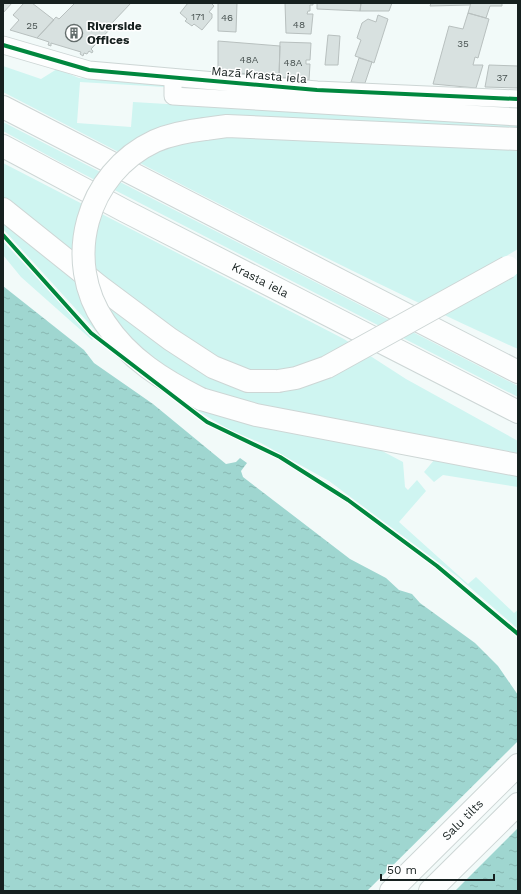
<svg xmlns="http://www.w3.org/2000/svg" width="521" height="894" font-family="'Work Sans',sans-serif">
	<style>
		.grass { fill: #cff5f1 }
		.water { fill: url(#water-ripples) }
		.pier { fill: #f2faf9 }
		.building { fill: #d8e1e0; stroke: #b8c0bf }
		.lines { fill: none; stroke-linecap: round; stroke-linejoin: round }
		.minor-casing { stroke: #cdd6d5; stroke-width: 19 }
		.major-casing { stroke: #cdd6d5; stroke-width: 24 }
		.highway-casing { stroke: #cdd6d5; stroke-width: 24 }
		.minor { stroke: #fdfefe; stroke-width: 17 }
		.major { stroke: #fdfefe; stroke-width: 22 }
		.highway { stroke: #fdfefe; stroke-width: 22 }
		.highway-bridge-casing { stroke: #cdd6d5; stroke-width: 24; stroke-linecap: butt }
		.highway-bridge { stroke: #fdfefe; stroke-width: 22 }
		.cycleway-casing { stroke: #fff; stroke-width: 6 }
		.cycleway { stroke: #00873e; stroke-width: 4 }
		.labels { text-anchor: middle; stroke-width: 3; stroke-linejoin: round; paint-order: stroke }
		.number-label { font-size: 10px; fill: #485251 }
		.poi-label { font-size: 12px; font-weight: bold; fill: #16201f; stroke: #fff; text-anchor: start }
		.street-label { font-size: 12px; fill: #16201f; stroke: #fff }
	</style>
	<defs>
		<pattern id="water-ripples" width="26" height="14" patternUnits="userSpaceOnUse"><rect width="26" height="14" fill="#9fd6d0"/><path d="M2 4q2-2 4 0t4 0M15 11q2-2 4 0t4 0" fill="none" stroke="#88b7b2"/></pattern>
	</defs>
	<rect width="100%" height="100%" fill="#f2faf9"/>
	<path class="grass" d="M3 66 41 79 57 69 79 78 165 84 164 87 80 82 77 123 131 127 133 102 518 125V130L218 116 203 118 207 139 240 136 518 148V249L503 258 513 276 518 273V349C343 270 173 180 3 92Z
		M3 122 518 386V397L60 162 3 131Z
		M3 163 344 339 406 379 518 441V453L278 409 204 389 196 410 367 443 403 462 405 487 408 490 417 480 426 491 399 522 468 584 476 577 514 613 518 610V629L458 577 329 481 261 443 228 429 196 410 120 352 95 330 3 229V221L252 392H282L277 371H248L196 346 102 277 3 198Z
		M3 241 93 339 92 340 21 277 3 255Z
		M435 459 518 471V487L443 475 434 482 424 472Z"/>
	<path class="water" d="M3 286 84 350 94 363 153 404 226 464 236 462 240 458 247 463 241 471 243 477 350 559 386 578 399 590 412 594 420 603 475 643 498 666 518 695V891H3Z"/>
	<path class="pier" d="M518 741V828L455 891H367Z"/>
	<path class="building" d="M3 3H12L3 13Z
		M24 3H32L54 20 37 38 10 30 19 20 13 15Z
		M75 3H131L112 23 116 27 114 29 113 26 91 49 93 51 92 53 89 51 87 54 84 53 83 56 80 54 81 52 51 43V46L48 45 49 42 37 38 56 17 59 19Z
		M188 3H211L214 6 209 12 212 14V18L202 30 194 24 192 26 185 21 187 19 180 13Z
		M218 3H237L236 32 218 31Z
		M285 3H313V5H310V11H308L307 14H313L311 34 286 33Z
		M317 3H361L360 11 317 9Z
		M361 3H392L389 11H360Z
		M431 3H471L470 5 430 6Z
		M471 3H502V6H490L486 18 468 13Z
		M468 13 489 19 478 58 475 57 473 65H483L476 88 433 84 449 26 463 29Z
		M378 15 388 19 374 63 372 62 355 56 361 40 357 38 362 23 368 19 376 22Z
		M328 35 340 36 338 65H325Z
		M218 41 280 46 279 77 218 71Z
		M280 42 311 43 310 60H306V64H310L309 80 279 77Z
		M359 58 372 62 365 83 351 82Z
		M489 65 518 66V88L485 87Z"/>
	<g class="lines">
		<g class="minor-casing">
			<path id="minor" d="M3 45 89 70 317 90 518 99
				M173 78V96L518 117"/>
		</g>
		<g class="major-casing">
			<g id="major">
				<path d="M3 107 518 372"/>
				<path id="s1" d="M3 146 125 211 518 412"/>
			</g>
		</g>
		<g class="highway-casing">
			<g id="highway">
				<path d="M205 129 227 126 518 139"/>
				<path d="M3 209 99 286 170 339 213 367 248 381H278"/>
				<path d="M201 399 256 415 518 465"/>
				<path id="s2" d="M391 891 518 765"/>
				<path d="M430 891 518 804"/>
			</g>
		</g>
		<use href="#minor" class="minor"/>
		<use href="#major" class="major"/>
		<use href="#highway" class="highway"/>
		<g class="highway-bridge-casing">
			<path id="highway-bridge" d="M278 381 296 378 327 367 508 267
				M201 399C163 380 129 359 105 323 62 261 86 173 155 141 171 134 188 131 205 129"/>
		</g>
		<use href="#highway-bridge" class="highway-bridge"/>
		<g class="cycleway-casing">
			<path id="cycleway" d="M3 45 89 70 317 90 518 99
				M3 235 91 333 207 422 280 457 348 500 437 566 518 634"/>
		</g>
		<use href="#cycleway" class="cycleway"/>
	</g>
	<defs>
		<g id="building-ring" transform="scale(0.9)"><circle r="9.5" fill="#fff" stroke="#636c6b" stroke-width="1.5"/><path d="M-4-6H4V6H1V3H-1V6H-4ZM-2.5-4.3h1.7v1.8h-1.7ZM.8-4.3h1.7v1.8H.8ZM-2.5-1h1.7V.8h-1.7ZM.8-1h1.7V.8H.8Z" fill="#636c6b"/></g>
	</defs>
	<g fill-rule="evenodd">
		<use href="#building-ring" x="74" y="33"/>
	</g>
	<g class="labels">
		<g class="number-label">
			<text x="198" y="20">171</text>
			<text x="227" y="21">46</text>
			<text x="299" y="28">48</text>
			<text x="32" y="29">25</text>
			<text x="463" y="47">35</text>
			<text x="249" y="63">48A</text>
			<text x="293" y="66">48A</text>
			<text x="502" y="81">37</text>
		</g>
		<g class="poi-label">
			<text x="87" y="30">Riverside<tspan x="87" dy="14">Offices</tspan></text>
		</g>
		<g class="street-label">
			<text transform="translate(259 75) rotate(5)" y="4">Mazā Krasta iela</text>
			<text dy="4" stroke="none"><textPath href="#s1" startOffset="290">Krasta iela</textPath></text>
			<text dy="4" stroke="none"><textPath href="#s2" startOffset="101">Salu tilts</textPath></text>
		</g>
	</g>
	<rect width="521" height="894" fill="none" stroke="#16201f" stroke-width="8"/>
	<path d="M381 874v6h113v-6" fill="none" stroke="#16201f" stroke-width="2"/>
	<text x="387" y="874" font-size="12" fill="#16201f" stroke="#ffffff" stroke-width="3" paint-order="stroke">50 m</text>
</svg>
